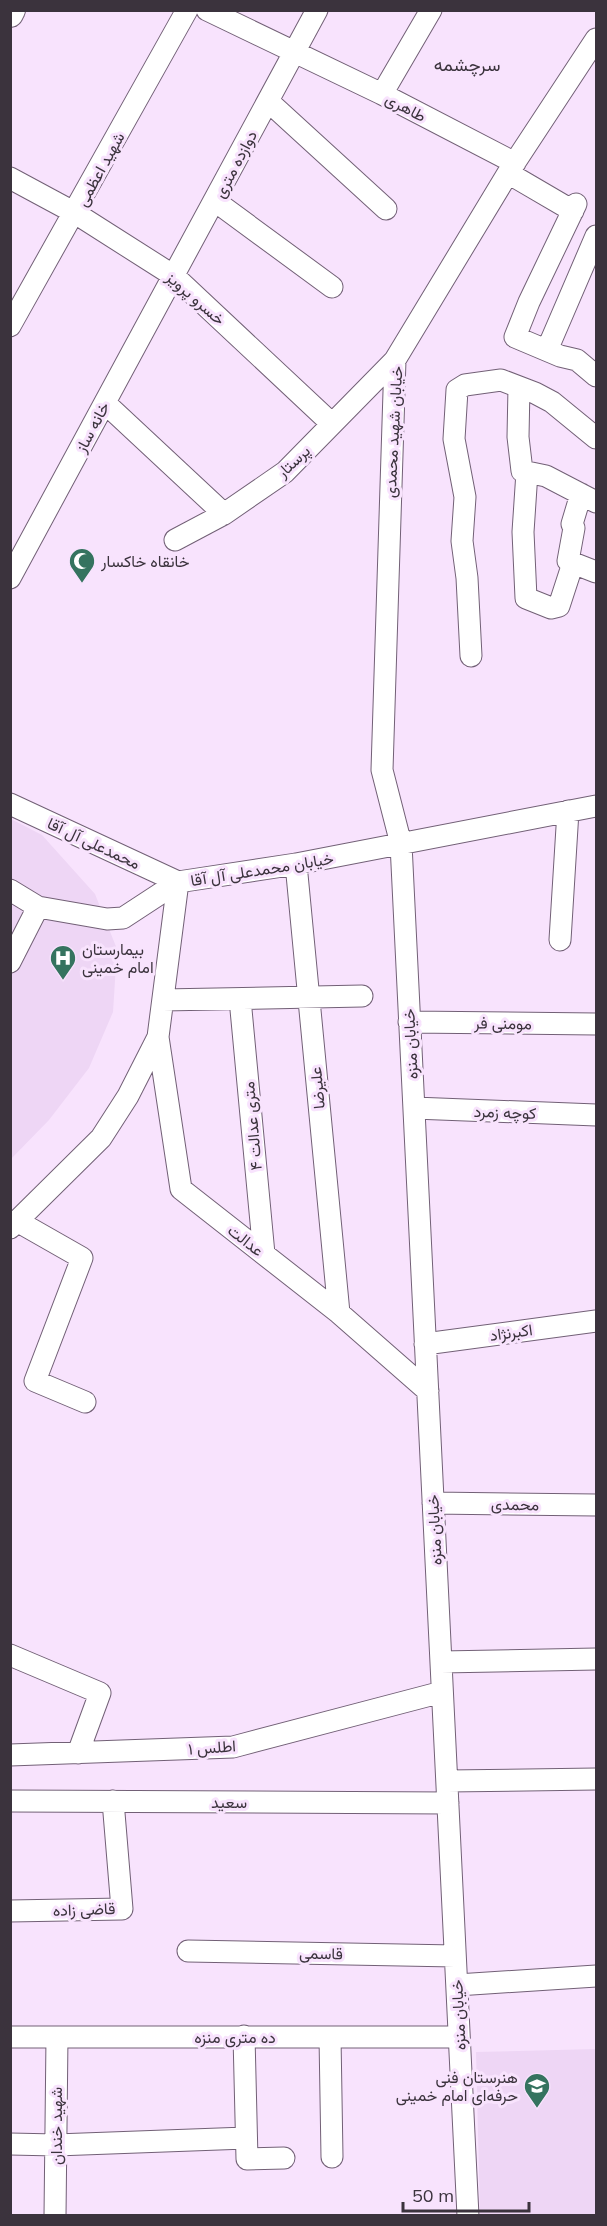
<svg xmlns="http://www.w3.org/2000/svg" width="607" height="2226" font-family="Mulish,Vazirmatn,sans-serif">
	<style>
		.built { fill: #eed6f5 }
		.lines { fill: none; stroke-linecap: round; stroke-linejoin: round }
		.minor-casing { stroke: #726076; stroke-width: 23 }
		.major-casing { stroke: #726076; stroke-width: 28 }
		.minor { stroke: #fff; stroke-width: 21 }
		.major { stroke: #fff; stroke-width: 26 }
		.labels { text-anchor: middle; stroke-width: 6; stroke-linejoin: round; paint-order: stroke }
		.street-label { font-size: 16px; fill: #3b333d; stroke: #f8e3fd }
		.poi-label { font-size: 16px; fill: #3b333d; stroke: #f8e3fd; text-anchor: start }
		.neighbourhood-label { font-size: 18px; fill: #3b333d; stroke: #f8e3fd }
	</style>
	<rect width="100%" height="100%" fill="#f8e3fd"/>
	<path class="built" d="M11 819 42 835 95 894 117 949 113 1012 89 1068 49 1120 11 1159Z
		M596 2049V2215H480L476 2052Z"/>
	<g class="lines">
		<g class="minor-casing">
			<path id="minor" d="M207 10 382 94 515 163
				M382 94 431 10
				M269 102 386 209
				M508 173 573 211
				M10 178 75 213 174 276 332 424
				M215 201 332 287
				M576 204 529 302 515 337 560 356 577 360 596 376
				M10 326 187 10
				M547 350 596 236
				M519 387 518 437 522 471 546 476 596 502
				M105 403 224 514
				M527 472 523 532 526 598 551 608 559 606 573 563 596 572
				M175 540 224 514 285 472 395 360
				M573 563 568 561 574 528 572 524 581 494
				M10 578 317 10
				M471 656 467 578 462 541 465 497 454 439 457 390 465 385 501 380 535 393 552 402 596 438
				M10 804 178 882
				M296 864 339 1313
				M10 890 38 907 107 919 123 918 178 882
				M560 940 568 811
				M10 962 38 907
				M240 999 264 1254
				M163 1000 362 996
				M409 1022 596 1024
				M158 1037 181 1189 339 1313 428 1391
				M414 1108 596 1115
				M17 1221 82 1258 35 1381 85 1402
				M10 1228 101 1138 128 1096 158 1037 178 882 296 864 596 806
				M425 1344 596 1321
				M433 1503 596 1505
				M10 1655 100 1693 78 1753
				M441 1662 596 1659
				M10 1755 233 1747 442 1692
				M447 1781 596 1779
				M10 1801 448 1803
				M10 1911 122 1909 113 1801
				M188 1951 455 1956
				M457 1985 596 1976
				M244 2036 247 2159 284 2158
				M10 2037H459
				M330 2037 332 2157
				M10 2144 56 2145 246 2138
				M55 2216 57 2037
				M468 2216 401 844 382 770 395 360 508 173 596 39"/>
		</g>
		<g class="major-casing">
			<path id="major" d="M10 14 12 10"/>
		</g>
		<use href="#minor" class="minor"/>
		<use href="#major" class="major"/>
	</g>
	<defs>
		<g id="mosque-pin" transform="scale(1.35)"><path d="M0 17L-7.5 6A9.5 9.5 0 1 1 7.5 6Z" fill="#35735f" stroke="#f8e3fd"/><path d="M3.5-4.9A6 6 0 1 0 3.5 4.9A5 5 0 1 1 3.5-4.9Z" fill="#fff"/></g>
		<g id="hospital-pin" transform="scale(1.35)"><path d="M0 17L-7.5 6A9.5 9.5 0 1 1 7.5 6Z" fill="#35735f" stroke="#f8e3fd"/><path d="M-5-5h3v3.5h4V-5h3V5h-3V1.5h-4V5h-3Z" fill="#fff"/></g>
		<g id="school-pin" transform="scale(1.35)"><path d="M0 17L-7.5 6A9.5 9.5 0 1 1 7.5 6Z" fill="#35735f" stroke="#f8e3fd"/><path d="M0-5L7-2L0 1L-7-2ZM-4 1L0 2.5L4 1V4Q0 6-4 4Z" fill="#fff"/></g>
	</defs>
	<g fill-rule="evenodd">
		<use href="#mosque-pin" x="82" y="561"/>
		<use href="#hospital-pin" x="63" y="958"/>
		<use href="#school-pin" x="537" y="2086"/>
	</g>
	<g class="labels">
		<g class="street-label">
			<text transform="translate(406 107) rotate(28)" y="6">طاهری</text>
			<text transform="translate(235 164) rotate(-62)" y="6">دوازده متری</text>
			<text transform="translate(100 169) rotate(-61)" y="6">شهید اعظمی</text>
			<text transform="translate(196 298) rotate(41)" y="6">خسرو پرویز</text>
			<text transform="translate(92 427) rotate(-62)" y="6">خانه ساز</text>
			<text transform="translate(393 432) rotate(-87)" y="6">خیابان شهید محمدی</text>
			<text transform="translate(293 461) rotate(-43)" y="6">پرستار</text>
			<text transform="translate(94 843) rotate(25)" y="6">محمدعلی آل آقا</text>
			<text transform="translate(262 869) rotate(-9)" y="6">خیابان محمدعلی آل آقا</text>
			<text transform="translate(503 1023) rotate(1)" y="6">مومنی فر</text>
			<text transform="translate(410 1044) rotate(-93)" y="6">خیابان منزه</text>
			<text transform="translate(317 1088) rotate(-95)" y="6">علیرضا</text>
			<text transform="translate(505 1112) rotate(2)" y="6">کوچه زمرد</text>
			<text transform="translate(252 1126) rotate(-95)" y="6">۴ متری عدالت</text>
			<text transform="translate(246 1240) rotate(38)" y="6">عدالت</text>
			<text transform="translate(511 1332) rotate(-8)" y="6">اکبرنژاد</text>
			<text transform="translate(515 1504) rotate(1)" y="6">محمدی</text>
			<text transform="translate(434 1530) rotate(-93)" y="6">خیابان منزه</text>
			<text transform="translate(212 1747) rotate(-4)" y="6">اطلس ۱</text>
			<text x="229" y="1808">سعید</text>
			<text transform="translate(84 1909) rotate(-2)" y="6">قاضی زاده</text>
			<text transform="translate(321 1953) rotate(1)" y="6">قاسمی</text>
			<text transform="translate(458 2015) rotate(-93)" y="6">خیابان منزه</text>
			<text x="235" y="2043">ده متری منزه</text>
			<text transform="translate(56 2126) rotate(-90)" y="6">شهید خندان</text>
		</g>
		<g class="poi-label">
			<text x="101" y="567">خانقاه خاکسار</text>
			<text x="82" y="955">بیمارستان<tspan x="82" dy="18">امام خمینی</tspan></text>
			<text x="518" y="2083" text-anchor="end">هنرستان فنی<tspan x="518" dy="18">حرفه‌ای امام خمینی</tspan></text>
		</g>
		<g class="neighbourhood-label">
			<text x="467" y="71">سرچشمه</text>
		</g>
	</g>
	<rect width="607" height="2226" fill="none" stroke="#3b333d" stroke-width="24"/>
	<path d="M403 2202v9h126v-9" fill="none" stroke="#3b333d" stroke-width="3"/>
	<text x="412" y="2202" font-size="18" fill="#3b333d" stroke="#f8e3fd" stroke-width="4.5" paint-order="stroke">50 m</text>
</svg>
